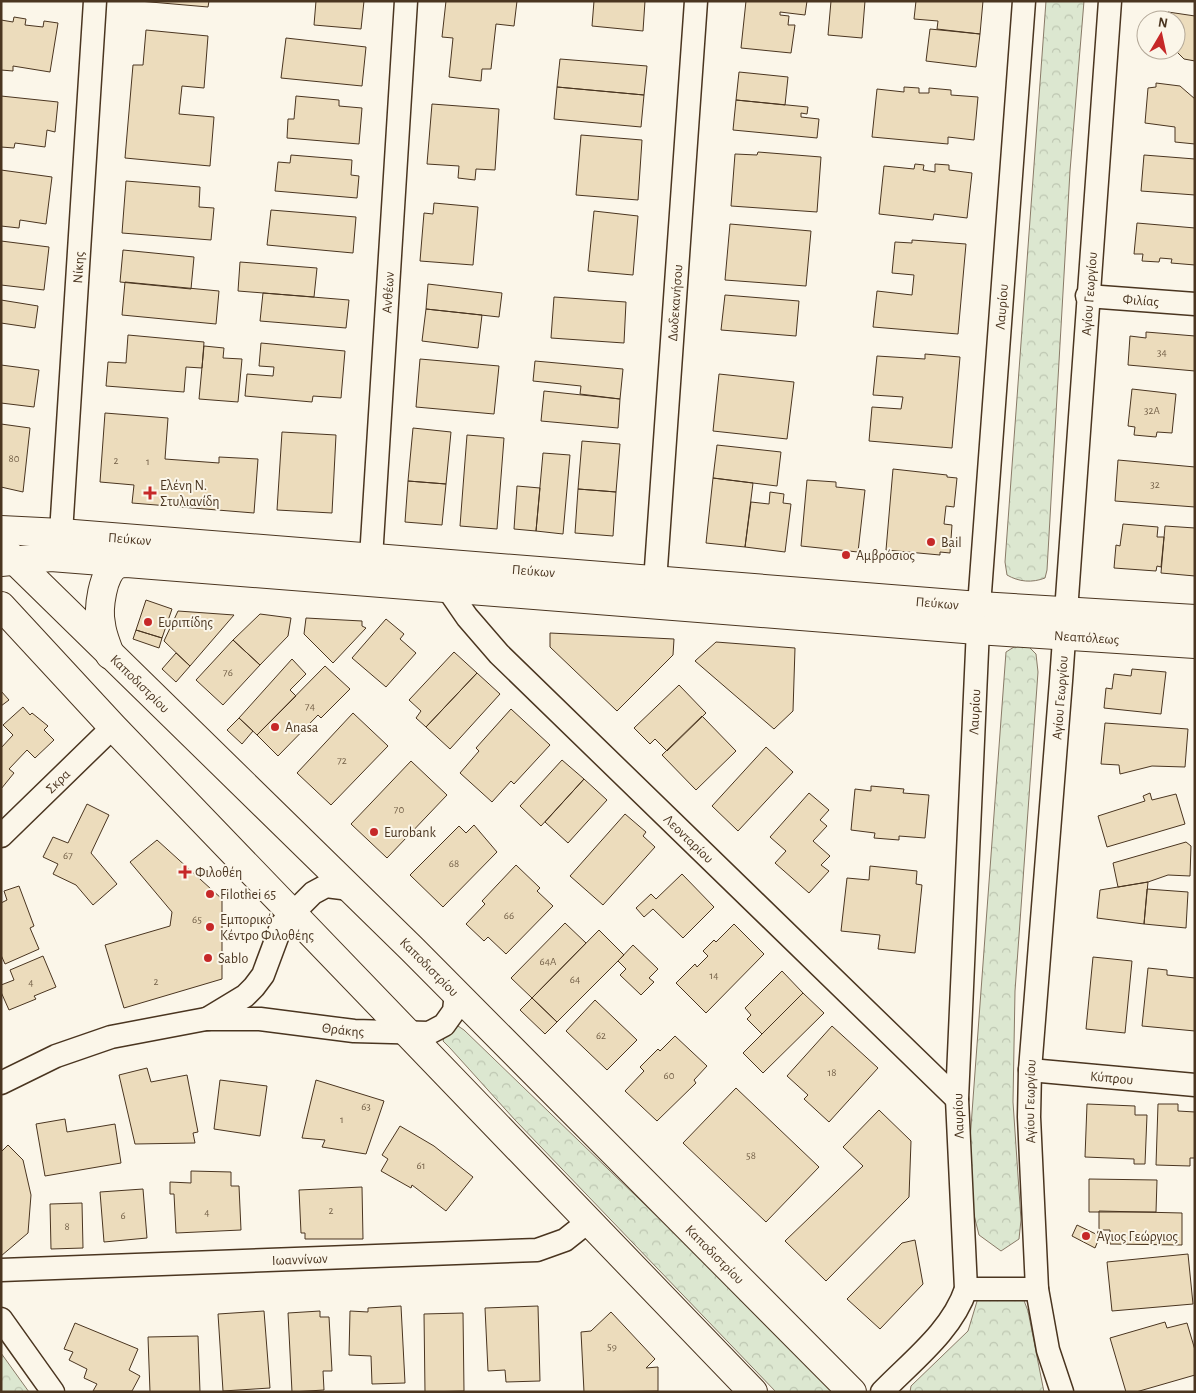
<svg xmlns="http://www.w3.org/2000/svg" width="1196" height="1393" font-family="'Alegreya Sans',sans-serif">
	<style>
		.park { fill: url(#park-crowns); stroke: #887966 }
		.building { fill: #ecdcbc; stroke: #4a3520 }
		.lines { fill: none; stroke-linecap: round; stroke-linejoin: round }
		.minor-casing { stroke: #4a3520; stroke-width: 25 }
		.tertiary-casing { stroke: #4a3520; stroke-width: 30 }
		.secondary-casing { stroke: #4a3520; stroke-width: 30 }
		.minor { stroke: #fbf6e9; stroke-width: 22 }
		.tertiary { stroke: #fbf6e9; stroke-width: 28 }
		.secondary { stroke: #fbf6e9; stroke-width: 28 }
		.poi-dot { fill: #c62828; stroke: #fbf6e9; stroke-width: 2 }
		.labels { text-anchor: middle; stroke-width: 4; stroke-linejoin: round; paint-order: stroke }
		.number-label { font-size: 11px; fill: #725f47 }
		.street-label { font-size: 14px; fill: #4a3520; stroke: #fbf6e9 }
		.poi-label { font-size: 14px; fill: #4a3520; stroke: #fbf6e9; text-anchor: start }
	</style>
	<defs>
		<pattern id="park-crowns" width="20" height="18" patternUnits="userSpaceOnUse" patternTransform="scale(1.25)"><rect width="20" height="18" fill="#dce7d0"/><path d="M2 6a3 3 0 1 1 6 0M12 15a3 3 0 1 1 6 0" fill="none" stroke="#bec7b2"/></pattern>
	</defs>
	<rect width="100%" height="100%" fill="#fbf6e9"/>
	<path class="park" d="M1046 1H1084L1070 171 1047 570 1045 578C1032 583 1019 582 1007 575L1005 562Z
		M1028 646 1036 654 1038 672 1015 991 1013 1102 1021 1220 1019 1239 1001 1251 979 1235 973 1211 970 1140 1006 652 1014 647Z
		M455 1024 464 1030 839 1392H776L515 1120 450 1048 443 1041 447 1028Z
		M978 1298H1023L1028 1311 1044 1392H910L911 1386 968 1331Z
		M1 1353 29 1392H1Z"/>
	<path class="building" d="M139 1H209L208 7Z
		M316 1H364L361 29 314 25Z
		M446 1H517L514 26 496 24 491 69H482L481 81 449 77 453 38 442 37Z
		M594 1H645L643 31 592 26Z
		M746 1H807L805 15 780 12V15L789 16 788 25H795L791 53 741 48Z
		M831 1H865L862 38 828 35Z
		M916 1H983L980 34 937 29 938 21 914 19Z
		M1168 12 1195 16V61L1184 59 1175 50 1176 20H1167Z
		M14 17 26 19 25 25 43 27 44 21 58 23 50 72 13 66V71L1 70V20L13 22Z
		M930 29 980 34 976 67 926 61Z
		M146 30 208 36 204 88 182 86 179 114 214 117 210 166 125 158 133 65H143Z
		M286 38 366 47 362 86 281 78Z
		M560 59 647 66 644 95 557 87Z
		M739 72 788 77 785 105 736 100Z
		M1156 83 1180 86 1195 99V144L1175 142V127L1145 123 1148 88 1156 87Z
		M557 87 644 95 641 127 554 119Z
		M904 87 919 88V93H929V88L951 90V95L978 97 974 140 948 137V144L872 137 877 89 904 92Z
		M1 96 58 102 55 132 47 130 45 147 15 143 14 148 1 147Z
		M296 96 339 100V106L362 108 359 144 287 138 288 119H294Z
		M736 100 808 107 807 114 801 113V117L819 119 817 138 733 130Z
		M432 104 499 109 495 170 476 169 475 180 458 178 459 166 427 164Z
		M581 135 642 140 638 200 576 195Z
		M758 152 821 157 817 212 731 206 735 154 757 155Z
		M291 155 352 160 351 175 359 176 357 198 275 191 278 162 290 163Z
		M1144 155 1195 159V195L1141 191Z
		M915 164 924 165 923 170 935 172V164L949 165V170L972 173 967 218 934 214 933 220 879 214 884 166 914 169Z
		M1 170 52 177 46 224 20 220 19 228 1 226Z
		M126 181 200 187 199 207 214 208 211 240 122 233Z
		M434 203 478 207 473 265 420 261 424 213 433 214Z
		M271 210 356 217 353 253 267 245Z
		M594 211 638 216 633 275 588 271Z
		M1137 223 1195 228V265L1171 263 1172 259 1160 258 1159 262 1142 261 1143 254H1134Z
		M730 224 811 231 806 286 725 280Z
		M912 240 966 244 958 334 873 327 877 291 912 295 914 275 892 273 895 242 912 243Z
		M1 241 49 247 44 290 1 285Z
		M123 250 194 257 191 289 120 282Z
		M240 262 317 268 314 297 238 291Z
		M125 282 219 291 216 324 122 315Z
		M428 284 502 293 499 317 426 309Z
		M263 293 349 300 346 328 260 321Z
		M725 295 799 301 796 336 721 330Z
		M554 297 626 302 624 343 551 338Z
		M1 300 38 306 35 328 1 323Z
		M426 309 482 315 478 348 422 341Z
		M1146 332 1195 336V371L1128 365 1130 336 1146 338Z
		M128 335 204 342 202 368 186 367 184 392 106 386 108 362 126 363Z
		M261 343 345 351 341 398 313 396 312 402 245 396 247 374 273 376 274 367 259 366Z
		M204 346 224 348 223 358 242 359 238 402 199 399Z
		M925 354 960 357 952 448 869 441 872 407 901 409 903 397 873 395 877 356 925 359Z
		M420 359 499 366 494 414 416 407Z
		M535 361 623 369 620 399 580 394 581 386 533 381Z
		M1 365 39 370 34 407 1 403Z
		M719 374 794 382 787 439 713 431Z
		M1132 389 1176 394 1172 433 1157 432 1156 437 1134 435 1135 427 1128 426Z
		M544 391 620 399 618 428 541 421Z
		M105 413 168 418 165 459 219 463V457L258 459 254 513 132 503 134 485 100 482Z
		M1 424 30 428 23 492 1 487Z
		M413 428 451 432 446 484 408 481Z
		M282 432 336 435 332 513 277 510Z
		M467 435 504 438 497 529 460 526Z
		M582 441 620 444 616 492 578 489Z
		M717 445 781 452 777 486 713 478Z
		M543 453 570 455 563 534 536 531Z
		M1118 460 1195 467V507L1115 501Z
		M893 469 947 475V477L957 478 954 507 946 506 944 524 952 525 950 553 940 552V555L886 550Z
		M713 478 753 483 745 547 706 543Z
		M807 480 836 482V487L865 490 858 552 801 546Z
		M408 481 446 484 442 525 405 522Z
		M517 486 540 488 536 531 514 529Z
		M578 489 616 492 613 536 575 533Z
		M770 492 784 494 783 503 791 504 785 552 745 547 751 502 769 504Z
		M1123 524 1158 527 1157 537H1164L1161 567 1157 566 1156 571 1114 568 1116 545 1120 546Z
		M1165 526 1195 528V576L1161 573Z
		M146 600 172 609 162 638 136 630Z
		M178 611 234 615 190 666 164 641Z
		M260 614 291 618 288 636 260 665 233 640Z
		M306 618 362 621V626L366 628 333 663 304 634Z
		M386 619 404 634 400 639 416 653 386 687 352 658Z
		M136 630 162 638 159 648 133 639Z
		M550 633 674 639 673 655 617 711 550 647Z
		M233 640 260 665 223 705 196 680Z
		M716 642 795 648 793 711 774 729 695 661Z
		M454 652 477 673 426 727 416 718 421 711 409 700Z
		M176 653 190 666 176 682 162 669Z
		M292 659 306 674 290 690 296 696 257 735 239 718Z
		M325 666 350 689 321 718 318 715 278 756 257 735Z
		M1132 669 1166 672 1161 714 1104 708 1106 688 1112 689 1114 674 1131 676Z
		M477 673 500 694 450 749 426 727Z
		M679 685 706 713 667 751 655 739 650 744 634 728Z
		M1 691 9 700 1 706Z
		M23 707 30 715 32 713 48 726 44 730 54 740 35 758 27 750 9 769 14 773 1 789V748L13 735 3 725Z
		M511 709 550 745 514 784 511 781 492 802 460 773 479 751 476 748Z
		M353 713 388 746 331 805 297 773Z
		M702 716 736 751 696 790 662 755Z
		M239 718 253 731 242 744 227 730Z
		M1105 723 1188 729 1185 767 1152 766 1120 774 1119 765 1101 764Z
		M766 747 793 772 738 831 712 806Z
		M562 760 584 779 541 826 520 806Z
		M411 761 447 795 387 858 351 824Z
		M584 779 607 800 568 843 545 822Z
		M871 786 904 789 903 793 929 795 925 838 899 836V840L874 838 875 833 851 830 855 789 871 791Z
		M809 793 829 810 820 820 827 826 813 841 830 856 821 865 829 871 809 893 775 863 786 851 770 837Z
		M1150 793 1152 800 1176 794 1185 824 1107 847 1098 816 1145 801 1143 796Z
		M87 804 109 815 91 853 117 884 93 905 76 885 53 874 58 864 43 857 53 837 68 843Z
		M625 814 646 832 643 836 655 847 603 905 570 876Z
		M474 825 497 852 443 907 410 875 459 826 466 833Z
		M157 840 222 899V979L124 1008 105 945 170 926 172 912 130 862Z
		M1186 842 1191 846 1190 876 1168 875 1148 882 1118 887 1113 863Z
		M516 865 540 888 537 891 553 906 506 954 488 937 484 941 466 924 485 904 482 901Z
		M870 866 917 871 916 884 922 885 915 953 878 949 880 935 841 931 847 878 869 880Z
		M682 874 714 907 683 938 653 909 644 917 636 908 651 894 656 899Z
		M1148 882 1144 924 1097 918 1100 890Z
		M19 886 34 926 30 928 39 949 5 964 1 955V903L7 900 4 891Z
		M1147 889 1188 892 1186 928 1144 924Z
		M565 923 586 943 532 998 511 978Z
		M734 924 764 954 706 1013 676 983 695 964 697 967 708 956 703 951 714 940 716 942Z
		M599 930 624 955 557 1022 532 998Z
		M633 945 658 969 649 978 654 982 641 995 620 975 626 969 618 961Z
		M43 956 56 987 34 996 36 999 9 1010 1 992V985L14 980 10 970Z
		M1093 957 1132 961 1125 1033 1086 1029Z
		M1148 968 1167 970V975L1195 978V1031L1142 1026Z
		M782 971 803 993 762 1034 747 1019 751 1015 745 1008Z
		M803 993 824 1013 763 1073 743 1053Z
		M532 998 557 1022 545 1034 520 1010Z
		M595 1000 637 1040 607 1070 566 1031Z
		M832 1026 878 1068 829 1122 804 1099 808 1095 787 1076Z
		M675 1036 707 1066 694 1080 696 1083 657 1121 625 1091 644 1071 640 1067 658 1049 660 1051Z
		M147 1068 151 1082 187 1075 198 1132 193 1133 195 1143 135 1144 119 1075Z
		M220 1080 267 1086 260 1136 214 1129Z
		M316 1080 384 1101 366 1154 322 1147 325 1140 302 1138Z
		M736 1088 819 1167 766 1222 683 1143Z
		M1087 1104 1135 1106V1115H1147L1145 1164H1134V1159L1085 1157Z
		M1158 1104H1178V1111L1195 1112V1158H1190V1166L1156 1165Z
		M879 1110 911 1141 909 1197 826 1281 785 1241 863 1166 843 1147Z
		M65 1119 67 1132 115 1124 121 1163 45 1176 36 1124Z
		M400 1126 434 1146 473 1177 446 1211 412 1185 411 1188 381 1171 388 1159 382 1155Z
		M8 1145 23 1160 31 1195 28 1233 1 1256V1152Z
		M191 1171 231 1172V1186H239L241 1230 176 1233 174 1194H170V1182L191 1183Z
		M1089 1179 1157 1180 1156 1212H1089Z
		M362 1187 363 1239H305V1233H301L299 1190Z
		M143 1189 147 1238 104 1242 100 1192Z
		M82 1203 83 1248 51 1249 50 1204Z
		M1099 1211 1182 1213V1245L1110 1244V1230H1099Z
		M1077 1225 1100 1236 1095 1248 1072 1236Z
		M915 1240 923 1284 880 1329 847 1299 902 1243Z
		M1188 1254 1193 1304 1112 1311 1107 1262Z
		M401 1306 405 1383 372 1384 371 1356 349 1355 350 1311 368 1312V1308Z
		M538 1306 540 1381 506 1382 505 1370 488 1371 485 1308Z
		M264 1311 270 1388 223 1391 218 1314Z
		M320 1311V1317H329L332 1371H323L324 1390 292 1392 288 1313Z
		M611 1312 655 1359 646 1368 658 1367V1391L584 1392 581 1332 591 1331Z
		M463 1313 464 1391 425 1392 424 1314Z
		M1165 1322 1167 1328 1187 1323 1195 1350V1375L1136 1392H1126L1110 1338Z
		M75 1323 138 1349 129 1370 140 1376 132 1391H93L97 1384 84 1378 87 1369 69 1360 73 1352 64 1349Z
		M198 1336 200 1392H150L148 1337Z"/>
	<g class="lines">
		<g class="minor-casing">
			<g id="minor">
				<path id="s1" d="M1087 296 1195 304"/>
				<path id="s2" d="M61 533 95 1"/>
				<path id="s3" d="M370 574 406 1"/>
				<path id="s4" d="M448 577 447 588 467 617 499 654 957 1099"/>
				<path id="s5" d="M654 596 696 1"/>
				<path id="s6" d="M1 836 113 727"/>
				<path d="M207 1019 245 996 254 987 263 975 282 924 313 893 326 886 350 889"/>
				<path id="s7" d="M1030 1070 1195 1085"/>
				<path id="s8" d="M1 1083 56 1056 111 1037 206 1019H260L354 1031 429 1033 444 1025 454 1011 456 993"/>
				<path id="s9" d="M1 1270 537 1250 565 1240 589 1221"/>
				<path d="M966 1289H1037"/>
				<path d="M1 1319 53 1392"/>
				<path id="s10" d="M882 1392C912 1361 952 1331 966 1289L957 1099 979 606 1024 1"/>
				<path id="s11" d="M1062 1392 1048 1350 1037 1289 1029 1117 1030 1070 1061 681 1110 1"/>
			</g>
		</g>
		<g class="tertiary-casing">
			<g id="tertiary">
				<path id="s12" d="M1 530 61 533 979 606 1195 619"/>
				<path id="s13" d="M1 562 51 557 977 630 1195 644"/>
			</g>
		</g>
		<g class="secondary-casing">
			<g id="secondary">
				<path id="s14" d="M1 547 412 949 852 1392"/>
				<path d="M1 606 113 727 753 1392"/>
				<path d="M110 655C107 645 102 635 101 624 98 610 102 572 117 565 120 563 125 563 129 563"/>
			</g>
		</g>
		<use href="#minor" class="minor"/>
		<use href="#tertiary" class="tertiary"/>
		<use href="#secondary" class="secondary"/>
	</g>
	<g class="poi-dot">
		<path d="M147.5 485.5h5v5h5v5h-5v5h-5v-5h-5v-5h5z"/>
		<circle cx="931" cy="542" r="5"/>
		<circle cx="846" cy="555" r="5"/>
		<circle cx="148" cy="622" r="5"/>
		<circle cx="275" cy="727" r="5"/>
		<circle cx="374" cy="832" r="5"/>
		<path d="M182.5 864.5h5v5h5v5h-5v5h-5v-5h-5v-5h5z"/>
		<circle cx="210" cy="894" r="5"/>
		<circle cx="210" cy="927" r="5"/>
		<circle cx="208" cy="958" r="5"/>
		<circle cx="1086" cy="1236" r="5"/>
	</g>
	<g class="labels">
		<g class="number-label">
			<text x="1162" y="356">34</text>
			<text x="1152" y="414">32Α</text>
			<text x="14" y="462">80</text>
			<text x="116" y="464">2</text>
			<text x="148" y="465">1</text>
			<text x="1155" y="488">32</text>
			<text x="228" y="676">76</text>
			<text x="310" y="710">74</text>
			<text x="342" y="764">72</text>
			<text x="399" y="813">70</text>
			<text x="68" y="859">67</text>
			<text x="454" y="867">68</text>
			<text x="509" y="919">66</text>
			<text x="197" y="923">65</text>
			<text x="548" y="965">64Α</text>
			<text x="714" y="979">14</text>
			<text x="575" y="983">64</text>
			<text x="156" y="985">2</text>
			<text x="31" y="986">4</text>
			<text x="601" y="1039">62</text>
			<text x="832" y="1076">18</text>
			<text x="669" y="1079">60</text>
			<text x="366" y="1110">63</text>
			<text x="342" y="1123">1</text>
			<text x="751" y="1159">58</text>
			<text x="421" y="1169">61</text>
			<text x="331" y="1214">2</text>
			<text x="207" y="1216">4</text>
			<text x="123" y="1219">6</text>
			<text x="67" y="1230">8</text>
			<text x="612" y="1350">59</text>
		</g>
		<g class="street-label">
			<text dy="5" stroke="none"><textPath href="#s2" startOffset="266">Νίκης</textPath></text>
			<text dy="5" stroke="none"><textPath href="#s3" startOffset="282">Ανθέων</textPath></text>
			<text dy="5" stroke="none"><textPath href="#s11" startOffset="1104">Αγίου Γεωργίου</textPath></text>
			<text dy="5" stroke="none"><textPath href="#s1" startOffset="54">Φιλίας</textPath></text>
			<text dy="5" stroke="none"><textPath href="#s5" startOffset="294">Δωδεκανήσου</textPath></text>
			<text dy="5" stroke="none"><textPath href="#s10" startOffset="1118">Λαυρίου</textPath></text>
			<text dy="5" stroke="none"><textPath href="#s12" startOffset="129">Πεύκων</textPath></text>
			<text dy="5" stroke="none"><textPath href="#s12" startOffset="534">Πεύκων</textPath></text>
			<text dy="5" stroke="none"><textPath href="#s12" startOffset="939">Πεύκων</textPath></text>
			<text dy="5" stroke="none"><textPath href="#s13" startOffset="1089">Νεαπόλεως</textPath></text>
			<text dy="5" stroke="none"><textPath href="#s14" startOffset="195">Καποδιστρίου</textPath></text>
			<text dy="5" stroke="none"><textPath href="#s11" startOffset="699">Αγίου Γεωργίου</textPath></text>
			<text dy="5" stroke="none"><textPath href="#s10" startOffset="712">Λαυρίου</textPath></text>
			<text dy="5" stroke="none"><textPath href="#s6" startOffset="79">Σκρα</textPath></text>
			<text dy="5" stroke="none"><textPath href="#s4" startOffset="360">Λεονταρίου</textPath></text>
			<text dy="5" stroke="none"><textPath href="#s14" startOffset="600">Καποδιστρίου</textPath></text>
			<text dy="5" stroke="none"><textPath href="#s8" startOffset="354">Θράκης</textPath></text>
			<text dy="5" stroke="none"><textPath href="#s7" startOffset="82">Κύπρου</textPath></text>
			<text dy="5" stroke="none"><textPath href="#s11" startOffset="294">Αγίου Γεωργίου</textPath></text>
			<text transform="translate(958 1116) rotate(-92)" y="5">Λαυρίου</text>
			<text dy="5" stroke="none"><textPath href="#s14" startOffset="1005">Καποδιστρίου</textPath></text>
			<text dy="5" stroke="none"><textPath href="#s9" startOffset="299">Ιωαννίνων</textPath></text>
		</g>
		<g class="poi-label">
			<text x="160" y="490">Ελένη Ν.<tspan x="160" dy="16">Στυλιανίδη</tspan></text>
			<text x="941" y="547">Bail</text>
			<text x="856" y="560">Αμβρόσιος</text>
			<text x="158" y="627">Ευριπίδης</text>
			<text x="285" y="732">Anasa</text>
			<text x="384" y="837">Eurobank</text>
			<text x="195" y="877">Φιλοθέη</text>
			<text x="220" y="899">Filothei 65</text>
			<text x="220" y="924">Εμπορικό<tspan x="220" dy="16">Κέντρο Φιλοθέης</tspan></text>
			<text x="218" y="963">Sablo</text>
			<text x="1096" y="1241">Άγιος Γεώργιος</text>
		</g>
	</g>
	<rect width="1196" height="1393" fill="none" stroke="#4a3520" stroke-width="5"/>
	<g transform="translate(1161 35) rotate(9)"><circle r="24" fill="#fbf6e9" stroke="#b4a999"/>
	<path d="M0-4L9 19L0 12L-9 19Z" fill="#c62828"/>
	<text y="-8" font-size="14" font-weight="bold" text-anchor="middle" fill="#4a3520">N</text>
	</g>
</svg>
